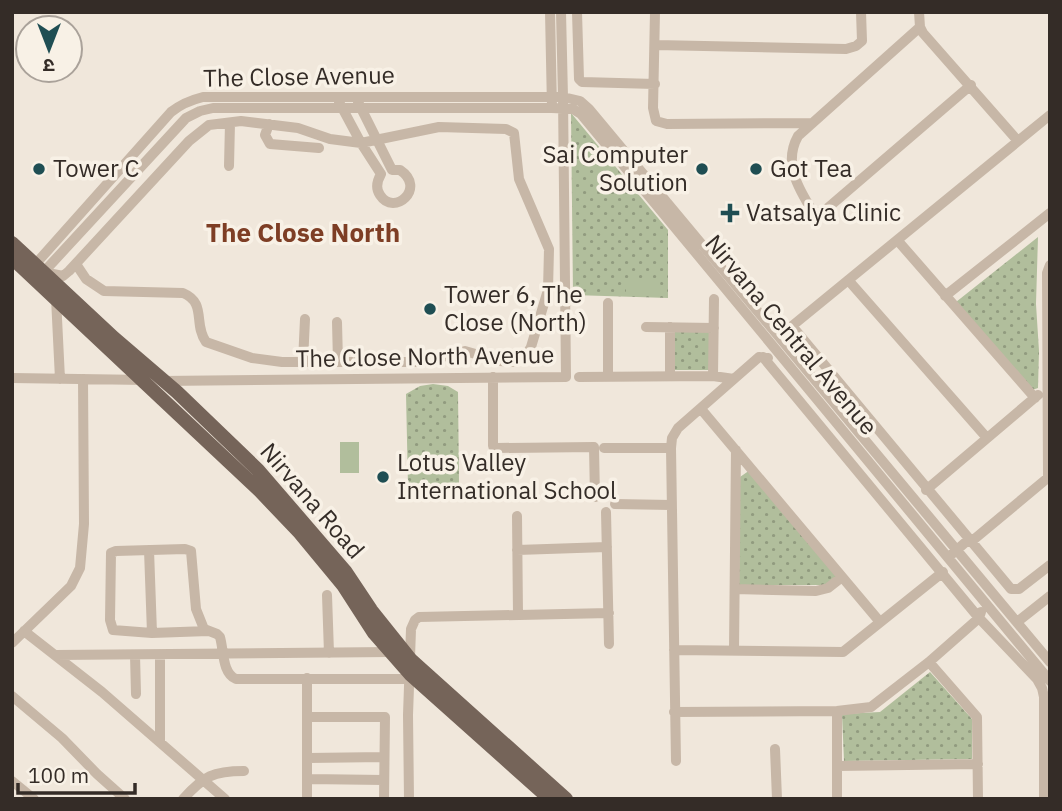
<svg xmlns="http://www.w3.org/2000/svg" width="1062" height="811" font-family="'IBM Plex Sans','Noto Sans Devanagari',sans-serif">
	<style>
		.park { fill: url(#park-dots) }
		.garden { fill: #b1be9c }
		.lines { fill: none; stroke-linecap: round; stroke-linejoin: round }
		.minor { stroke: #c7b7a7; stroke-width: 10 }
		.major { stroke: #756459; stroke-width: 14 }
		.poi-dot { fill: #1f4e53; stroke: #f8f1e6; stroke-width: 2.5 }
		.labels { text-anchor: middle; stroke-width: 7; stroke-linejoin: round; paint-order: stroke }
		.street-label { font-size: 24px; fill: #342c27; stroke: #f8f1e6 }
		.poi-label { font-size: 24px; fill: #342c27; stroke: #f8f1e6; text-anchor: start }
		.neighbourhood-label { font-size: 26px; font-weight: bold; fill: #7e3e25; stroke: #f8f1e6 }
	</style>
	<defs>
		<pattern id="park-dots" width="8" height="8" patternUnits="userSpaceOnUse" patternTransform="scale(1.75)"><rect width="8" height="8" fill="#b1be9c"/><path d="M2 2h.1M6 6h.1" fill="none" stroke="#919b7f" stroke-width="1.8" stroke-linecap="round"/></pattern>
	</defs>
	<rect width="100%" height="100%" fill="#f0e7db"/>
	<path class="park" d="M571 113 668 230V298L573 295Z
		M1038 237 1036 304 1039 351 1038 388 1032 390 956 302Z
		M675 332H711L710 370H674Z
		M433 384 448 386 458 392 459 483C446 501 422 502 408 486L406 394 420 386Z
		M750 470 837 576 827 585H739L740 477Z
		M930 672 972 719V759L844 761 842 714 880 712Z"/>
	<path class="garden" d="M626 280H660L661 295H626Z
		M340 442H359V473H340Z"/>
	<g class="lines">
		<path class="minor" d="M550 12 552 108 573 109 581 114 1050 681
			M561 12 563 97 580 101 589 109 1050 662
			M577 12 579 79 582 82 655 84
			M655 12 653 108 656 121 667 124 811 123
			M919 12 920 27 923 33 1017 140
			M920 27 798 136C783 163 798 188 813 212H823L971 85
			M656 45 846 49 856 46 862 41 861 12
			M339 102 361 143 381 174C377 181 375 188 380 195 394 217 427 188 400 170H392L358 102
			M1050 115 792 326 1011 589H1019L1050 565
			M269 124 265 135 270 144 319 148
			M229 166 230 123
			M898 241 1035 398
			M32 268 171 112C181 104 191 100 203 97H563L566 377 162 381
			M40 276 186 118 200 111 213 108H552
			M49 277 53 274 63 276 69 271 189 141 209 125 241 121 298 128 330 139 361 143 439 127 506 129 514 133 519 179 549 249 548 290 531 347 525 357 515 362 500 361 465 351 424 362H282L252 358 206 342C193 324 207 303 183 293L104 291 86 279 76 264
			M849 281 987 438
			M945 296 1050 213
			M56 298 60 379
			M608 303V377
			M337 322 338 362
			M646 327 714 328
			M763 357 979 618 1037 679 1042 688 1044 697V799
			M303 362 305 319
			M670 376V327
			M713 376 714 299
			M493 377V446L497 448 594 447 595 497
			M579 377 713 376 734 379
			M12 378 146 380
			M701 409 880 622
			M604 448H671
			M1048 476 1047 273 1050 265
			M926 490 1038 395
			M615 504 671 505
			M606 512 609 644
			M517 516 518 615
			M149 550 152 633
			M517 550 607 547
			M952 554 967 541H972L1050 476
			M735 589 816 591 828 588 842 577
			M327 595 329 653
			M1017 622 1050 596
			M24 631 102 692 225 799
			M208 631 152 633 113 630 110 620 111 553 116 551 185 549 191 551 196 609 204 629 217 634 220 637C224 651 222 673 236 679H410
			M12 643 71 586 80 568 84 524 83 379
			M674 650 843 652 943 572
			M734 650 736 450
			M56 655 390 652
			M135 655 136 694
			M160 655V742
			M929 662 977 717 978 799
			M12 696 62 738 97 774 125 799
			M837 711V799
			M674 712 837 711 871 707 929 662 979 618 981 612
			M308 717H385L384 799
			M775 749 777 799
			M308 758 384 757
			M676 761 671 448 672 438 678 428 759 357 768 358
			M837 766 978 764
			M308 779 384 780
			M12 781 34 799
			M183 799C204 776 213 771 244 771
			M307 799V678
			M409 799 408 715 411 629 415 620 419 617 609 613"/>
		<path class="major" d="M12 243 114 338 177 392 258 470 345 571 371 610 411 660 566 799
			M12 258 260 491 300 533 343 585 374 633 410 674 550 799"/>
	</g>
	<g class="poi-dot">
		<circle cx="39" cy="169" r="7"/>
		<circle cx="702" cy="169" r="7"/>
		<circle cx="756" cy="169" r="7"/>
		<path d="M726.5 202.5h7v7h7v7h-7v7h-7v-7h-7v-7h7z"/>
		<circle cx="430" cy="309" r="7"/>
		<circle cx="383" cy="477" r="7"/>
	</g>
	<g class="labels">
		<g class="street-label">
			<text transform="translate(299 77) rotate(-1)" y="8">The Close Avenue</text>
			<text transform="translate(791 335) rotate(50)" y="8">Nirvana Central Avenue</text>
			<text transform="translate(425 357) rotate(-1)" y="8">The Close North Avenue</text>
			<text transform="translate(312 501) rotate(49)" y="8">Nirvana Road</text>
		</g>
		<g class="poi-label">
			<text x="688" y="163" text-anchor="end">Sai Computer<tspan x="688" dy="28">Solution</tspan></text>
			<text x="53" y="177">Tower C</text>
			<text x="770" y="177">Got Tea</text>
			<text x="746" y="221">Vatsalya Clinic</text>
			<text x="444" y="303">Tower 6, The<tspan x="444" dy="28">Close (North)</tspan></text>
			<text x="397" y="471">Lotus Valley<tspan x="397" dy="28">International School</tspan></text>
		</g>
		<g class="neighbourhood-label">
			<text x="303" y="242">The Close North</text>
		</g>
	</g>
	<rect width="1062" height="811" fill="none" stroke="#342c27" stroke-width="28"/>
	<g transform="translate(49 49) rotate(180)"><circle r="33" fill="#f8f1e6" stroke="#aaa29a" stroke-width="2"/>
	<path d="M0-5L12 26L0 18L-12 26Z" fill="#1f4e53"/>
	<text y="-10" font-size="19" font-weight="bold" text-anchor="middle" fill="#342c27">उ</text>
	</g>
	<path d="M18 783v10h117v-10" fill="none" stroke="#342c27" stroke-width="3.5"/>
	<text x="28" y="783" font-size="21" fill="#342c27" stroke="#f8f1e6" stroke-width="5" paint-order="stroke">100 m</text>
</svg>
